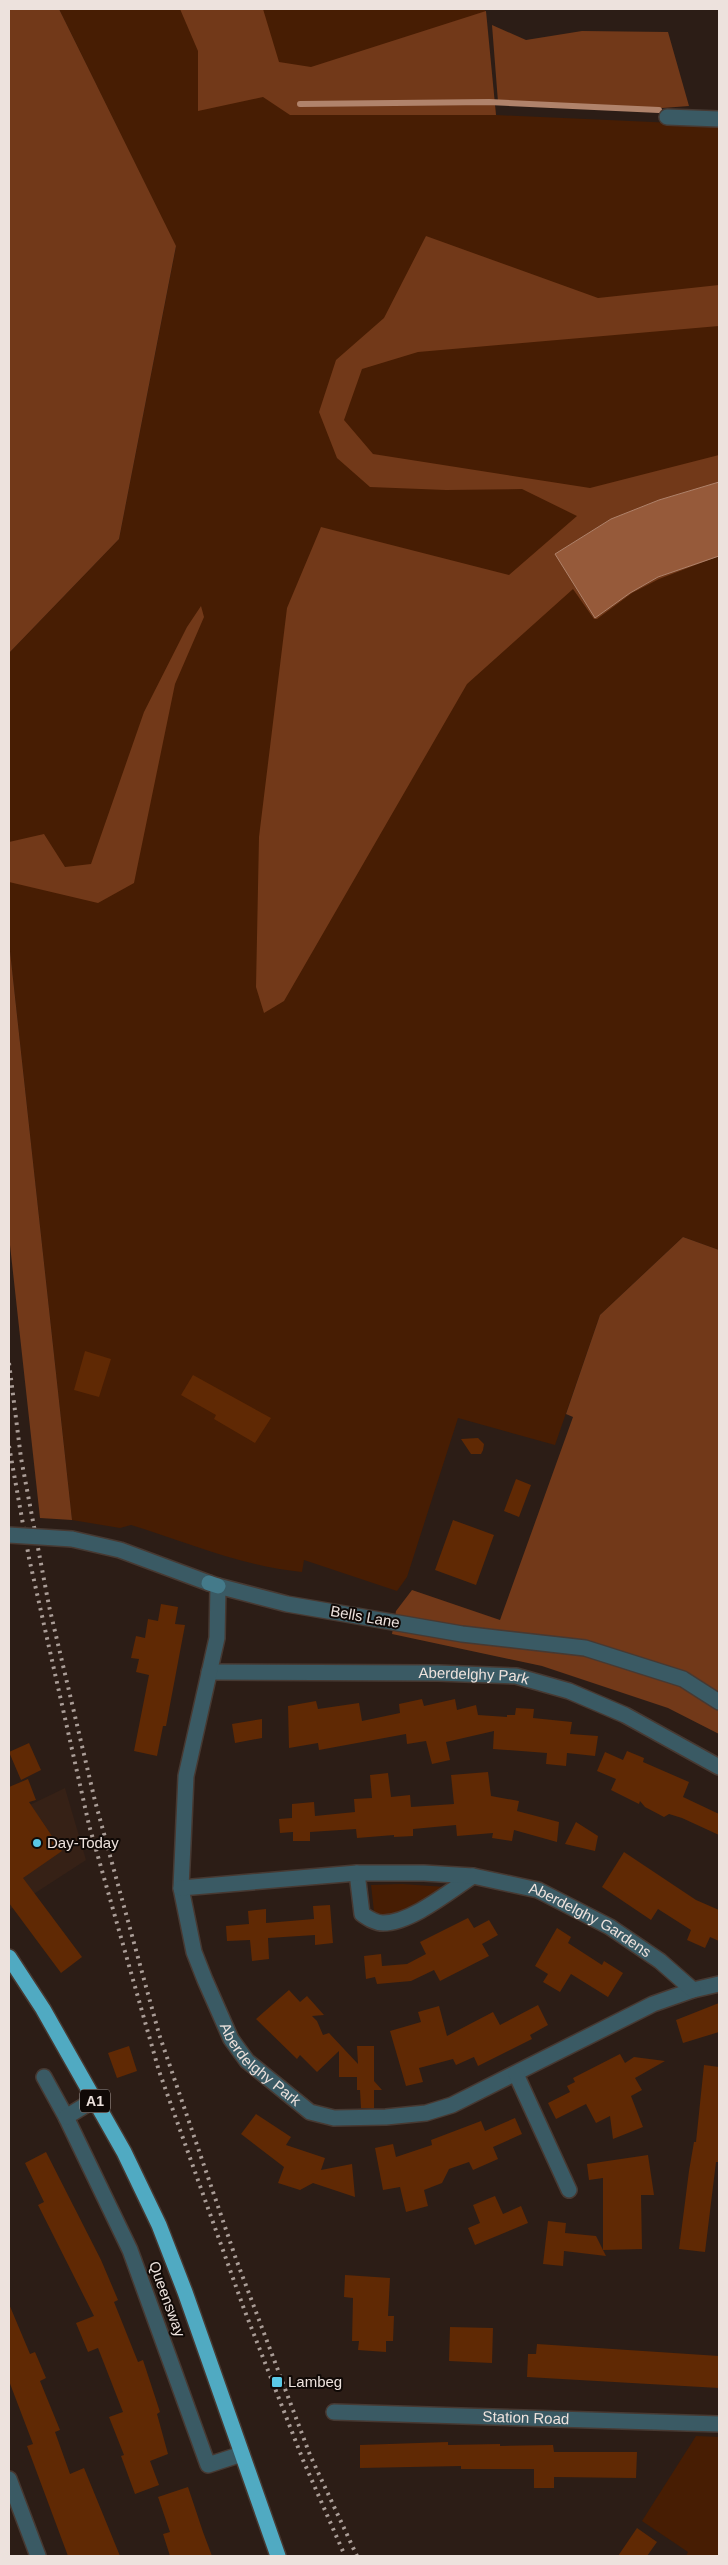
<svg xmlns="http://www.w3.org/2000/svg" width="728" height="2565" font-family="Helvetica,sans-serif">
	<style>
		.built { fill: #362116 }
		.green { fill: #471d03 }
		.forest { fill: #723919 }
		.water { fill: #965a3a; stroke: #b0836b }
		.lines { fill: none; stroke-linecap: round; stroke-linejoin: round }
		.stream { stroke: #b0836b; stroke-width: 6 }
		.building { fill: #602904 }
		.street-casing { stroke: #473932; stroke-width: 18 }
		.secondary-casing { stroke: #473932; stroke-width: 18 }
		.highway-casing { stroke: #473932; stroke-width: 18 }
		.street { stroke: #3a5a64; stroke-width: 15 }
		.secondary { stroke: #447a8a; stroke-width: 15 }
		.highway { stroke: #50aac2; stroke-width: 15 }
		.rail { stroke: #aa9d97; stroke-width: 4; stroke-dasharray: 2.5 5; stroke-linecap: butt }
		.street-bridge-casing { stroke: #473932; stroke-width: 18; stroke-linecap: butt }
		.street-bridge { stroke: #3a5a64; stroke-width: 15 }
		.poi-dot { fill: #5ac8e6; stroke: #100906; stroke-width: 2 }
		.labels { text-anchor: middle; stroke-width: 4; stroke-linejoin: round; paint-order: stroke }
		.shield { fill: #100906; stroke: #aba19c; stroke-width: 1 }
		.shield-label { font-size: 14px; font-weight: bold; fill: #ede2dd }
		.street-label { font-size: 15px; fill: #ede2dd; stroke: #100906 }
		.poi-label { font-size: 15px; fill: #ede2dd; stroke: #100906; text-anchor: start }
	</style>
	<rect width="100%" height="100%" fill="#2c1d16"/>
	<path class="built" d="M65 1788 86 1860 9 1910V1815Z"/>
	<path class="green" d="M59 9H485L496 115 719 125V1250L683 1237 600 1315 555 1445 458 1418 407 1577 397 1591 304 1560 302 1572C244 1567 186 1542 131 1525L120 1528 72 1520 9 942V653L119 539 176 247Z
		M402 1884 445 1887 413 1909 383 1918 374 1912 371 1885Z
		M696 2436 719 2437V2556H686L688 2552 642 2521Z"/>
	<path class="forest" d="M9 9H59L176 246 119 539 9 653Z
		M180 9H263L279 62 311 67 486 11 496 115H290L263 97 198 111V51Z
		M492 25 526 40 582 31 668 32 689 106 649 109 498 102Z
		M426 236 598 298 719 285V326L418 352 362 369 344 420 373 454 590 488 719 455V482L659 500 611 519 555 554 630 593 658 577 719 556 659 579 632 593 597 619H594L573 589 467 684 284 1001 264 1013 256 987 259 837 287 608 321 527 509 575 577 516 522 489 446 490 370 487 337 458 319 412 336 360 384 318Z
		M201 606 204 617 175 684 134 883 98 903 9 882V842L44 834 65 867 91 864 144 712 187 627Z
		M9 942 72 1520 40 1518 9 1236Z
		M683 1237 719 1250V1734L668 1708 542 1666 392 1634 396 1611 412 1590 500 1620 573 1417 566 1414 600 1315Z"/>
	<path class="water" d="M719 482V556L658 577 630 593 595 618 555 554 611 519 659 500Z"/>
	<g class="lines">
		<path class="stream" d="M300 104 489 102 659 110"/>
	</g>
	<path class="building" d="M85 1351 111 1359 99 1397 74 1390Z
		M193 1375 271 1418 255 1443 214 1419 216 1415 181 1395Z
		M478 1438 484 1444 483 1450 481 1454H471L461 1439Z
		M516 1479 531 1485 519 1517 504 1511Z
		M453 1520 494 1535 476 1585 435 1570Z
		M161 1604 178 1607 175 1624 185 1625 166 1726H163L157 1756 134 1751 149 1675 136 1672 139 1659 131 1658 136 1636 145 1638 148 1619 158 1621Z
		M422 1699 424 1706 455 1699 457 1710 476 1705 478 1715 507 1717V1715H515L516 1708 534 1709 533 1718 572 1722 570 1734 598 1736 595 1756 567 1753 566 1766 546 1764 547 1753 493 1749 494 1731 446 1742 450 1760 432 1764 426 1741 407 1744 406 1734 319 1750 318 1743 289 1748 288 1706 316 1701 318 1709 359 1703 362 1721 400 1713 399 1704Z
		M262 1719V1738L235 1743 232 1724Z
		M29 1743 41 1770 21 1780 9 1752Z
		M627 1751 644 1758 643 1762 689 1782 683 1797 719 1814V1835L682 1818 669 1814 664 1817 645 1807 640 1801 639 1804 611 1790 616 1779 597 1771 605 1752 623 1760Z
		M488 1772 491 1796 519 1801 517 1811 559 1822 557 1842 514 1830 512 1841 492 1838 493 1833 457 1836 456 1825 413 1829V1836L394 1837V1835L357 1838 356 1829 310 1832V1841H293V1832L280 1833 279 1819 292 1818V1804L314 1802 315 1816 355 1812 354 1799 372 1798 370 1775 388 1773 391 1797 410 1795 411 1807 454 1804 451 1775Z
		M28 1779 36 1800 29 1802 62 1851 23 1878 82 1957 61 1973 9 1903V1787Z
		M576 1822 598 1836 595 1851 565 1844Z
		M624 1852 696 1900 719 1910V1941L710 1937 705 1948 687 1940 691 1930 658 1909 651 1920 602 1887Z
		M330 1905 333 1943 315 1945V1935L268 1938 269 1959 252 1961 250 1940 227 1941 226 1926 249 1924 248 1911 266 1909V1923L314 1919 313 1906Z
		M468 1918 474 1928 489 1920 498 1935 482 1944 489 1956 440 1981 434 1970 411 1981 377 1984 375 1977 366 1979 364 1956 381 1954 382 1966 407 1964 426 1954 420 1942Z
		M557 1928 571 1937 568 1943 602 1965 604 1961 623 1973 608 1997 571 1974 560 1992 543 1982 548 1974 535 1966Z
		M289 1990 300 2002 307 1996 324 2015 312 2016 317 2021 323 2035 329 2033 358 2064 357 2046H374V2081L382 2090H374V2108H361L360 2090H357V2077H339V2051L317 2072 300 2055 297 2059 256 2019Z
		M719 2003V2032L683 2043 676 2020Z
		M538 2005 548 2025 530 2035 532 2039 478 2066 474 2057 456 2065 453 2059 419 2068 423 2082 406 2086 390 2031 421 2022 418 2012 439 2006 447 2036 493 2012 500 2025Z
		M129 2046 137 2071 117 2078 108 2053Z
		M620 2054 625 2063 634 2057 665 2061 635 2078 642 2090 631 2096 643 2127 613 2139 610 2116 596 2123 586 2104 556 2119 548 2103 570 2092 567 2086 575 2082 573 2078Z
		M704 2065 719 2067V2162H716L705 2252 679 2249 689 2171 694 2142H696Z
		M256 2114 291 2137 286 2145 325 2158 321 2170 352 2164 355 2197 313 2183 300 2190 278 2183 284 2167 241 2134Z
		M515 2118 522 2134 493 2147 498 2159 473 2170 469 2162 449 2169 442 2183 424 2190 428 2206 406 2212 400 2187 383 2190 375 2148 393 2144 396 2157 432 2145 431 2140 481 2121 485 2131Z
		M46 2152 101 2260 118 2300 114 2302 138 2362 143 2360 160 2412 157 2414 168 2454 150 2461 159 2485 135 2494 121 2456 124 2455 109 2417 123 2412 98 2348 88 2352 76 2323 94 2316 38 2205 44 2202 25 2163Z
		M648 2155 654 2195H641L642 2249 603 2250V2178L589 2180 587 2164Z
		M495 2196 503 2214 521 2206 528 2223 475 2245 468 2228 480 2223 473 2205Z
		M548 2221 566 2223 565 2233 596 2236 606 2256 564 2251 563 2266 543 2264Z
		M345 2275 390 2278 388 2316H394L393 2341H386V2352L358 2350 359 2341H352L353 2298 344 2297Z
		M9 2304 30 2354 35 2352 46 2378 40 2381 60 2430 55 2432 70 2474 84 2468 120 2556H68L27 2446 33 2444 9 2381Z
		M450 2327 493 2328 492 2363 449 2361Z
		M537 2344 719 2356V2388L527 2377 528 2354H536Z
		M448 2442V2445L500 2444V2446L553 2445 554 2452H637L636 2478 554 2477V2488H534V2469H461V2466L360 2468V2445Z
		M188 2487 203 2532 212 2556H170L163 2534 170 2532 158 2497Z
		M637 2528 657 2542 647 2556H618Z"/>
	<g class="lines">
		<g class="street-casing">
			<g id="street">
				<path d="M667 117 719 119"/>
				<path d="M72 1539 120 1550 209 1583"/>
				<path id="s1" d="M209 1672 438 1673 516 1676 569 1691 625 1715 719 1767"/>
				<path id="s2" d="M719 1702 683 1679 585 1648 462 1634 287 1604 218 1586 217 1638 186 1776 181 1888 194 1952 205 1980 231 2039 247 2061 310 2112 334 2118 386 2117 426 2113 452 2105 653 2004 693 1990 719 1984"/>
				<path d="M357 1873 362 1914C368 1918 375 1923 383 1923 411 1923 450 1891 473 1876"/>
				<path id="s3" d="M181 1888 357 1873H424L473 1876 538 1890 610 1927 660 1961 693 1990"/>
				<path d="M516 2074 569 2190"/>
				<path d="M44 2077 66 2117 130 2250 208 2465 242 2454"/>
				<path d="M66 2117 94 2100"/>
				<path id="s4" d="M334 2412 719 2424"/>
				<path d="M9 2479 38 2556"/>
			</g>
		</g>
		<g class="secondary-casing">
			<path id="secondary" d="M209 1583 218 1586"/>
		</g>
		<g class="highway-casing">
			<path id="highway" d="M9 1957 43 2009 124 2152 159 2225 185 2292 278 2556"/>
		</g>
		<use href="#street" class="street"/>
		<use href="#secondary" class="secondary"/>
		<use href="#highway" class="highway"/>
		<path class="rail" d="M9 1363 21 1458 49 1606 95 1801 159 2034 236 2259 310 2455 357 2556
			M9 1446 29 1558 89 1825 159 2071 244 2309 303 2460 345 2556"/>
		<g class="street-bridge-casing">
			<path id="street-bridge" d="M9 1535 72 1539"/>
		</g>
		<use href="#street-bridge" class="street-bridge"/>
	</g>
	<g class="poi-dot">
		<circle cx="37" cy="1843" r="5"/>
		<rect x="271" y="2376" width="12" height="12" rx="2.5"/>
	</g>
	<g class="labels">
		<rect class="shield" x="80" y="2089.5" width="30" height="23" rx="4"/>
		<g class="shield-label">
			<text x="95" y="2106">A1</text>
		</g>
		<g class="street-label">
			<text transform="translate(365 1617) rotate(10)" y="5">Bells Lane</text>
			<text dy="5" stroke="none"><textPath href="#s1" startOffset="265">Aberdelghy Park</textPath></text>
			<text dy="5" stroke="none"><textPath href="#s3" startOffset="419">Aberdelghy Gardens</textPath></text>
			<text dy="5" stroke="none"><textPath href="#s2" startOffset="1022">Aberdelghy Park</textPath></text>
			<text transform="translate(167 2299) rotate(70)" y="5">Queensway</text>
			<text dy="5" stroke="none"><textPath href="#s4" startOffset="192">Station Road</textPath></text>
		</g>
		<g class="poi-label">
			<text x="47" y="1848">Day-Today</text>
			<text x="288" y="2387">Lambeg</text>
		</g>
	</g>
	<rect width="728" height="2565" fill="none" stroke="#ede2dd" stroke-width="20"/>
</svg>
